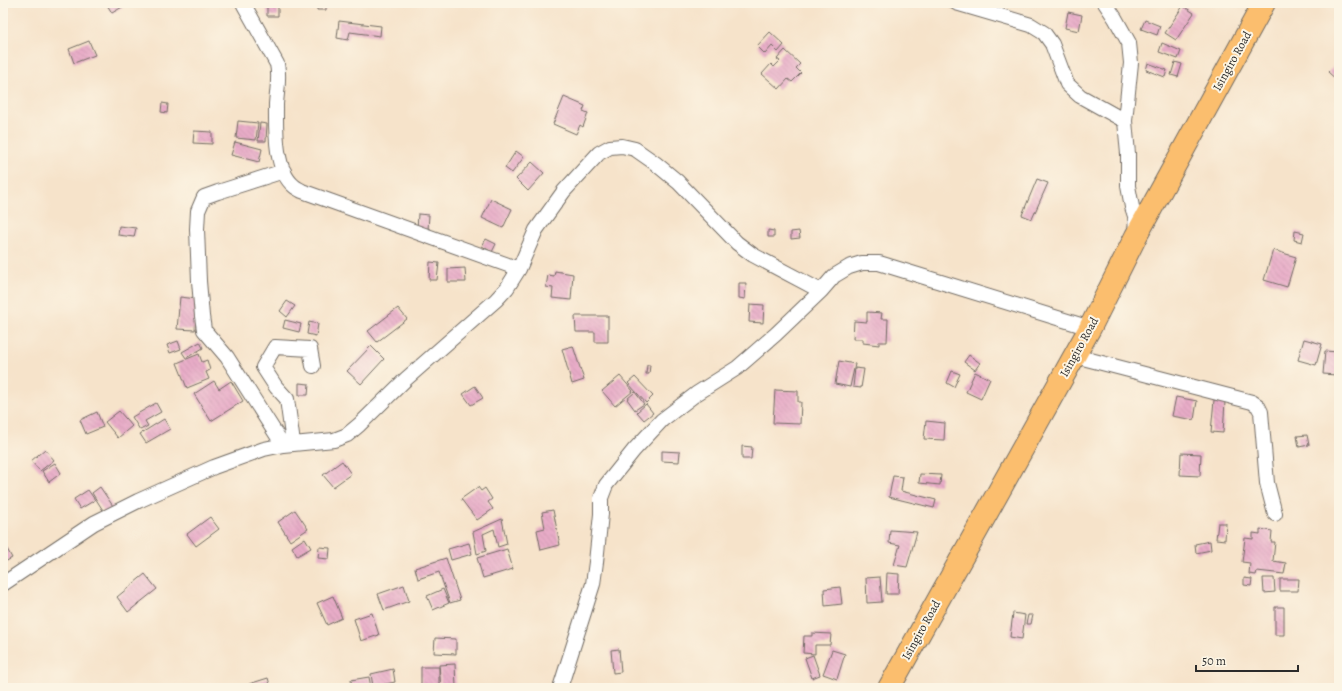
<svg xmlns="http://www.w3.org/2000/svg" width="1342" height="691" font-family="Alegreya,serif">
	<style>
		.building { fill: url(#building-back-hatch) }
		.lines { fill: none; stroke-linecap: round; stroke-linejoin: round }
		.street-casing { stroke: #726b63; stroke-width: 16 }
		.primary-casing { stroke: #726b63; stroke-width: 24 }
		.street { stroke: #fff; stroke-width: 14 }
		.primary { stroke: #fbbe6e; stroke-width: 22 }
		.labels { text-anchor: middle; stroke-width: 4; stroke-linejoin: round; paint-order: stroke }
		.street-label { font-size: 12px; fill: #2b2b2b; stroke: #fcf5e5 }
	</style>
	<defs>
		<pattern id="building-back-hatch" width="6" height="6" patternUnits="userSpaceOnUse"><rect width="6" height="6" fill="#e8acc8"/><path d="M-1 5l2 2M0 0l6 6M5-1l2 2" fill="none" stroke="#c794ac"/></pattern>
	</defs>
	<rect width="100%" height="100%" fill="#fcf5e5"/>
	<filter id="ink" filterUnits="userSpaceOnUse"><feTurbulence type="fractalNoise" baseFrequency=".025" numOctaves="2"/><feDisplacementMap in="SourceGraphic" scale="8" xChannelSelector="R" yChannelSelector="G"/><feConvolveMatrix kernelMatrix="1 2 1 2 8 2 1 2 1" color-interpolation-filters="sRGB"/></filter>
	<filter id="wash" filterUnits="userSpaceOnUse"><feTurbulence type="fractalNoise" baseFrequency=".012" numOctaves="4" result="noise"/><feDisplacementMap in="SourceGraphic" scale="16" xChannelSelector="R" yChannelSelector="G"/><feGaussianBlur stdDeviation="0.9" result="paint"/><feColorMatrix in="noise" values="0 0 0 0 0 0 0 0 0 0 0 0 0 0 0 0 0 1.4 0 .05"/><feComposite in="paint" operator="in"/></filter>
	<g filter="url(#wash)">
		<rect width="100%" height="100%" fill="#f6e3ca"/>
		<g id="blocks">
			<path class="building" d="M106 3H129L112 13Z
				M267 3H278V16H267Z
				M317 3H326V10H317Z
				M1183 6 1194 13 1176 40 1165 33Z
				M1068 12 1082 15 1079 31 1065 28Z
				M1145 20 1160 26 1157 35 1141 29Z
				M339 21 381 26 380 36 350 32 348 40 337 38Z
				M770 32 784 45 778 52 772 46 765 54 757 46Z
				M89 41 95 55 74 63 69 49Z
				M1162 43 1181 51 1178 59 1159 52Z
				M785 50 800 64 796 68 801 73 792 82 788 79 779 89 762 74 771 64 774 67 780 61 777 59Z
				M1339 61V82L1328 72Z
				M1175 62 1182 64 1178 77 1171 75Z
				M1148 63 1167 70 1165 77 1146 70Z
				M564 97 585 106 583 111 588 113 583 127 580 125 576 134 553 124Z
				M162 103 168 104 167 113 161 112Z
				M238 121 258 123 256 140 236 138Z
				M260 123 267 124 266 141H258Z
				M194 131 212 132V144L193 143Z
				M235 142 262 149 259 162 231 155Z
				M516 151 524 157 512 173 505 168Z
				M532 162 544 173 528 191 516 179Z
				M1037 179 1048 183 1032 219 1022 215Z
				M491 199 512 209 503 228 482 218Z
				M418 214 429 215 428 230 417 229Z
				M119 226 136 228 134 237 118 235Z
				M768 230 774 231V237H768Z
				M799 231 800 238 791 239V232Z
				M1295 231 1304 233 1302 242 1294 240Z
				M486 239 496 244 492 252 482 246Z
				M1273 250 1296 257 1287 287 1264 280Z
				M430 262 439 263 437 280H429Z
				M465 268 466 282H448V269Z
				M555 271 573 274 571 300 552 298 553 288 546 287 548 275 554 276Z
				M739 283H746L745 299 739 298Z
				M180 297 197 299 195 330 177 329Z
				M287 301 295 306 287 317 280 311Z
				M750 304 764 305 763 323 749 322Z
				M398 308 407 319 377 342 368 331Z
				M867 312 882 313 881 319H888L887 342H879V345L863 343V339H853L854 321 867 322Z
				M575 316H608V342H595V332H576Z
				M285 320 301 324 299 332 283 328Z
				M309 322 318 324 316 336 307 334Z
				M1304 339 1322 344 1316 365 1298 360Z
				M178 341 181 349 170 353 167 345Z
				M200 342 203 348 186 358 182 352Z
				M371 346 384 359 361 384 347 371Z
				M573 346 584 380 572 384 562 349Z
				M1325 351 1338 352 1336 375 1323 374Z
				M199 354 202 362 207 360 210 370 206 372 209 379 187 388 177 363Z
				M969 355 980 363 975 370 964 362Z
				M839 361 855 364 850 387 835 384Z
				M647 365H650L649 374H646Z
				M855 368 864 369 861 388 853 387Z
				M952 371 960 374 954 387 947 383Z
				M975 372 990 379 981 399 966 392Z
				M620 376 633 391 615 406 602 391Z
				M635 377 653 396 646 403 628 383Z
				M214 381 219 389 231 381 243 401 211 421 194 394Z
				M299 383 309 384 308 395H299Z
				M475 386 483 398 471 405 463 394Z
				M775 390 798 391V402H801L800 424 773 423Z
				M635 392 644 404 635 410 627 399Z
				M1176 397 1197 401 1194 420 1172 416Z
				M1214 400 1225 401 1223 433 1211 432Z
				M156 403 161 412 145 421 148 426 140 430 132 417Z
				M646 404 653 413 644 420 637 412Z
				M119 411 132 426 118 438 105 422Z
				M97 412 103 427 86 434 80 420Z
				M164 419 170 429 146 443 140 434Z
				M926 421 945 423 944 440 924 439Z
				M1307 435 1309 445 1299 447 1297 436Z
				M742 446 752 447 751 459H742Z
				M45 449 54 460 40 471 31 461Z
				M662 451 680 452 679 462 662 461Z
				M1181 453 1201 454 1200 476 1180 475Z
				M342 461 351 474 333 487 323 475Z
				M55 463 61 473 49 482 42 471Z
				M920 474 941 475 940 485 919 483Z
				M893 476 903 477 901 491 936 500 934 508 889 497Z
				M100 487 115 509 106 515 92 493Z
				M478 487 481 491 485 488 492 499 488 502 493 509 477 520 461 499Z
				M88 490 95 500 80 509 74 499Z
				M295 510 308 529 290 541 278 522Z
				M553 510 560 545 541 550 537 530 545 528 542 512Z
				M210 517 219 529 196 546 187 534Z
				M502 519 507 544 498 547 494 529 483 534 486 551 477 554 473 532Z
				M1218 523H1226L1225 540 1216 539Z
				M1260 529 1272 531 1271 542H1275L1273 561 1286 563 1284 574 1257 571 1256 575 1249 574 1250 563 1242 562 1245 538 1253 539V533L1260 534Z
				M890 530 917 532 907 567 894 565 900 545 889 543Z
				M305 538 311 548 297 556 292 547Z
				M1210 541 1211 550 1196 553 1195 544Z
				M469 543 472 554 451 560 448 549Z
				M6 547 12 558 3 563V548Z
				M319 547 330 548 329 559 318 558Z
				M507 549 513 569 483 578 477 558Z
				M446 558 460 600 450 603 439 572 418 579 415 568Z
				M887 573 899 574 898 594H886Z
				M145 574 157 589 128 612 117 597Z
				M880 577 882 602 867 603 866 578Z
				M1244 578 1252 579 1251 586 1244 585Z
				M1263 578H1274L1275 592 1264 593Z
				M1280 579H1299L1298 591H1280Z
				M404 585 409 601 384 610 378 594Z
				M840 587 842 604 825 606 824 589Z
				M443 589 449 603 433 610 427 596Z
				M333 596 342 618 327 625 317 603Z
				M1275 607H1284V635H1275Z
				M372 613 379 635 361 641 354 619Z
				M1013 613 1025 615 1022 639 1010 637Z
				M1028 615H1033L1031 624H1026Z
				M812 633 831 634 830 645H815V654L803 653 804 636H812Z
				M435 638 456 639V654L434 653Z
				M619 649 621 672 613 673 611 650Z
				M832 650 845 654 837 679 823 674Z
				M813 655 820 675 812 678 805 658Z
				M455 664 456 688H441L439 665Z
				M421 667H439V688H421Z
				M393 669 395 682 373 687 371 674Z
				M369 677 371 688H352L351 680Z
				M268 678 271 688H250L249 684Z"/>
		</g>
	</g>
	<g filter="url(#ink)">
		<use href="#blocks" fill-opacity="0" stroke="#726b63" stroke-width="1"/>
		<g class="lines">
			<g class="street-casing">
				<path id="street" d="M243 3 277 64C280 77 277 90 276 104 276 127 274 170 294 186 296 188 299 189 302 191L519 269
					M956 3 1031 25 1044 33 1052 44 1067 84 1080 96 1125 121
					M1105 3 1115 18 1129 43 1131 63 1125 121 1128 154V186L1132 207 1135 216 1136 234
					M1075 356 1252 402 1258 406 1261 412 1267 483 1275 514
					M293 443 287 399 276 387 263 367 275 347 310 349 313 366
					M283 445 227 357 204 330 202 316 199 281 197 229 198 211 204 197 218 192 284 171
					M3 584 94 523 138 501 214 467 264 449 283 445 334 440 347 435 359 425 406 379 496 300 507 288 519 269 536 230 564 191 599 153 610 147 622 146 635 149 655 163 678 182 737 243 753 255 821 291
					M560 688 593 584 596 562 601 514V498L606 485 634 450 662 420 696 394 737 368 776 334 821 291 834 276 849 267 862 263H879L1090 328"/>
			</g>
			<g class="primary-casing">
				<path id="primary" d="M889 688 1090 328 1136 236 1264 3"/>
			</g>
			<use href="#street" class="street"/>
			<use href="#primary" class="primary"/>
		</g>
	</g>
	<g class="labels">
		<g class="street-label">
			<text transform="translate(1232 61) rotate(-61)" y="4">Isingiro Road</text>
			<text transform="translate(1079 347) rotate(-61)" y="4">Isingiro Road</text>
			<text transform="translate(921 630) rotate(-61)" y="4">Isingiro Road</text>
		</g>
	</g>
	<rect width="1342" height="691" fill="none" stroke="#fcf5e5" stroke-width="16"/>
	<path d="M1196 665v6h102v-6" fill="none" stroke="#2b2b2b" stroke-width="2"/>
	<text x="1202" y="665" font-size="12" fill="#2b2b2b" stroke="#fcf5e5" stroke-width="3" paint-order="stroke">50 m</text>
</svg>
